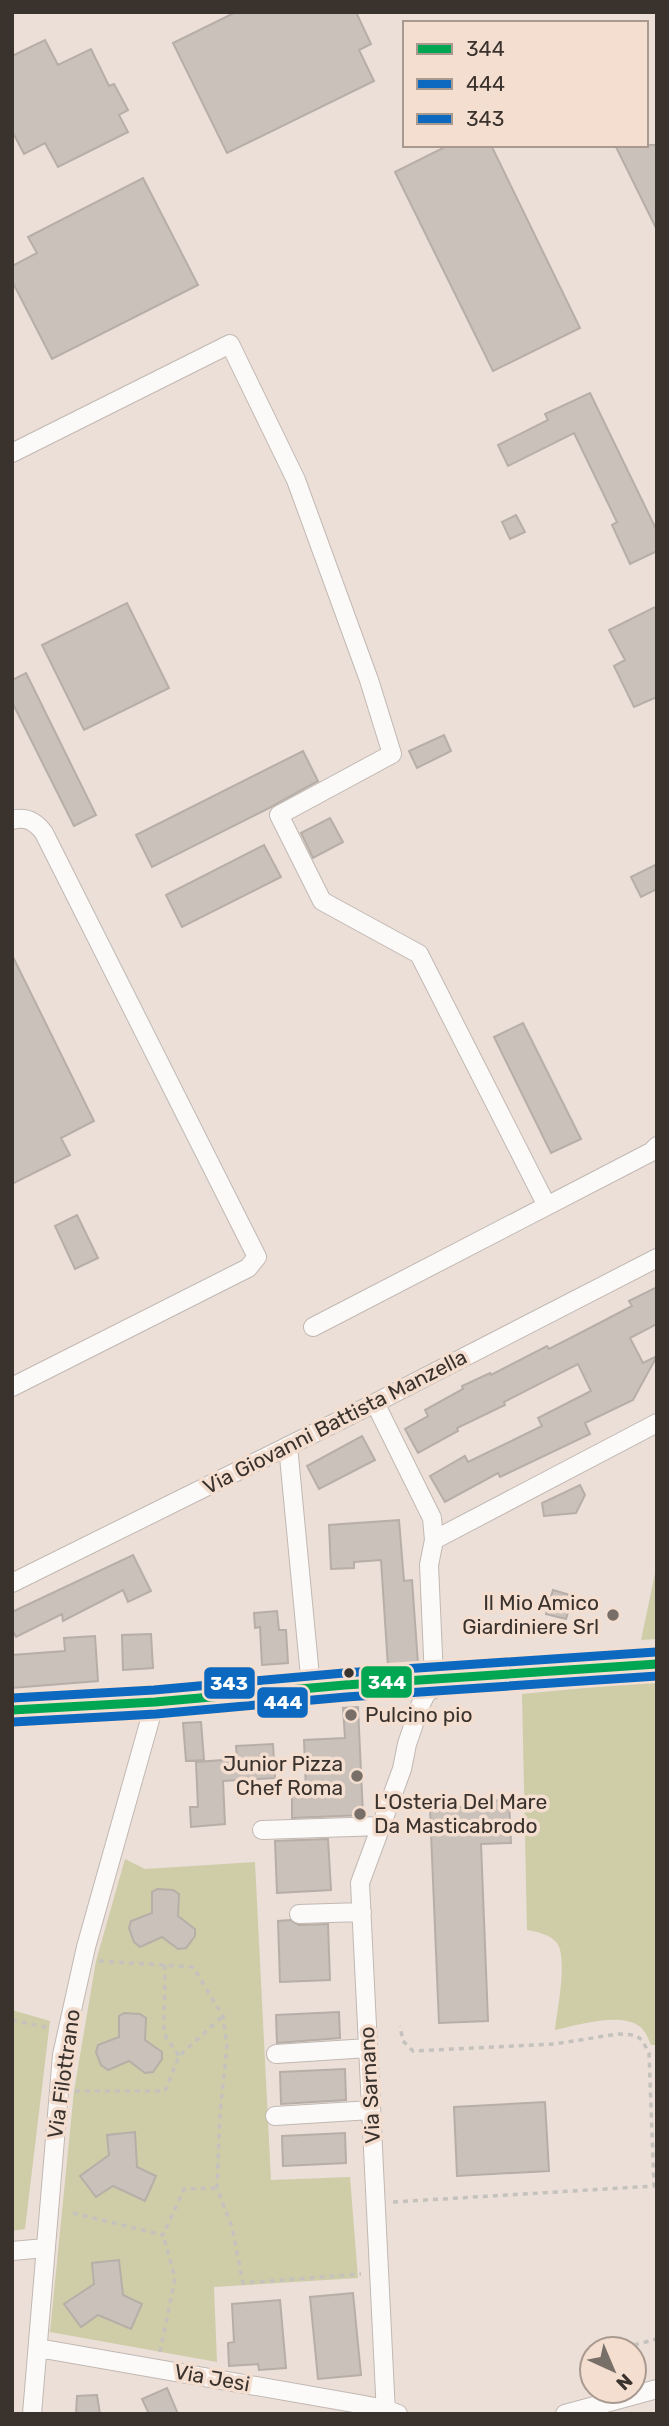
<svg xmlns="http://www.w3.org/2000/svg" width="669" height="2426" font-family="Rubik,sans-serif">
	<style>
		.green { fill: #cecda8 }
		.building { fill: #cbc1bb; stroke: #b7aea8; stroke-width: 2 }
		.lines { fill: none; stroke-linecap: round; stroke-linejoin: round }
		.minor-casing { stroke: #c1b8b2; stroke-width: 20 }
		.path { stroke: #c5c2bd; stroke-width: 3.5; stroke-dasharray: 5 5; stroke-linecap: butt }
		.minor { stroke: #fcfaf9; stroke-width: 18 }
		.bus-1-casing { stroke: #f3ded0; stroke-width: 14 }
		.bus-2-casing { stroke: #f3ded0; stroke-width: 14 }
		.bus-3-casing { stroke: #f3ded0; stroke-width: 14 }
		.bus-1 { stroke: #00a651; stroke-width: 9 }
		.bus-2 { stroke: #0c69bf; stroke-width: 9 }
		.bus-3 { stroke: #0c69bf; stroke-width: 9 }
		.poi-dot { fill: #786f69; stroke: #f3ded0; stroke-width: 2.5 }
		.bus-dot { fill: #3a322d; stroke: #f3ded0; stroke-width: 2.5 }
		.labels { text-anchor: middle; stroke-width: 7; stroke-linejoin: round; paint-order: stroke }
		.street-label { font-size: 21px; fill: #3a322d; stroke: #f3ded0 }
		.poi-label { font-size: 21px; fill: #3a322d; stroke: #f3ded0; text-anchor: end }
		.line-badge { stroke: #f3ded0; stroke-width: 2.5 }
		.badge-label { font-size: 19px; text-anchor: middle; font-weight: bold; fill: #fff }
	</style>
	<rect width="100%" height="100%" fill="#ebdfd8"/>
	<path class="green" d="M657 1564V1639L641 1640Z
		M657 1681V2045H651C648 2038 645 2030 639 2026 620 2012 577 2025 555 2030 557 2011 568 1959 557 1943 550 1934 537 1932 527 1930L522 1694Z
		M125 1859 145 1869 255 1862 271 2180 350 2177 358 2278 214 2287 217 2362 50 2332 74 2091 96 1961Z
		M12 2010 50 2021 25 2229 12 2231Z"/>
	<path class="building" d="M236 12H356L371 44 359 50 374 81 227 153 173 43Z
		M45 40 58 65 91 49 109 86 114 84 128 110 119 115 128 132 58 167 45 143 24 154 12 131V56Z
		M449 145H491L580 328 493 371 395 172Z
		M615 145H657V230Z
		M143 178 198 285 52 359 12 281V266L37 253 28 237Z
		M590 393 657 531V551L630 564 612 525 617 522 574 433 508 466 498 445 548 420 545 414Z
		M516 515 525 532 510 539 502 522Z
		M127 603 169 688 84 730 42 645Z
		M657 606V697L634 707 614 666 625 660 609 630Z
		M26 673 96 815 74 826 12 702V680Z
		M444 735 451 751 417 768 409 751Z
		M303 751 318 781 271 807 152 867 136 835Z
		M330 818 343 842 313 858 301 833Z
		M264 845 281 877 182 927 166 895Z
		M657 864V889L641 897 631 877Z
		M12 955 94 1121 61 1138 70 1155 12 1184Z
		M523 1023 581 1139 551 1153 494 1037Z
		M77 1215 98 1258 75 1269 55 1226Z
		M657 1287V1324L630 1338 643 1363 657 1356 633 1400 585 1423 590 1434 500 1477 498 1473 445 1502 430 1476 465 1456 468 1462 542 1426 538 1418 591 1391 578 1364 504 1402 505 1405 457 1428 458 1431 418 1453 405 1429 428 1416 425 1410 463 1389 462 1386 490 1373 491 1375 547 1346 549 1349 584 1331 632 1306 629 1301Z
		M362 1436 375 1460 319 1489 307 1466Z
		M580 1485 585 1495 576 1513 544 1516 542 1503Z
		M399 1520 404 1581 412 1580 418 1664 388 1667 381 1560 354 1562V1568L331 1569 329 1525Z
		M133 1555 151 1591 128 1602 123 1590 63 1621 62 1614 16 1637 12 1629V1612Z
		M553 1590 573 1596 566 1619 546 1614Z
		M277 1611 279 1630H286L288 1663 262 1665 260 1627 255 1628 254 1613Z
		M151 1634 153 1668 123 1670 122 1635Z
		M95 1636 98 1681 12 1688V1655L65 1651 64 1638Z
		M358 1707 363 1815 292 1818V1790H306L304 1740 345 1738 343 1708Z
		M201 1722 204 1760 186 1761 183 1723Z
		M273 1744 275 1778 223 1781 225 1824 191 1827 190 1807H198L196 1762 237 1759 236 1746Z
		M509 1800 511 1843 481 1844 488 2021 439 2023 430 1809 481 1806V1801Z
		M328 1839 331 1890 277 1893 275 1841Z
		M157 1889 173 1890 179 1894 178 1916 195 1929V1936L186 1948 178 1949 162 1937 140 1947 134 1942 129 1928 131 1921 152 1913V1892Z
		M290 1920 299 1925 328 1924 330 1980 280 1982 278 1921Z
		M339 2012 340 2038 277 2043 276 2015Z
		M124 2013 140 2014 146 2018 145 2040 162 2052V2059L153 2072 145 2073 129 2061 108 2070 101 2065 96 2052 98 2045 119 2037V2016Z
		M345 2069 346 2100 281 2104 280 2072Z
		M545 2102 549 2171 457 2176 454 2107Z
		M135 2132 137 2167 156 2176 145 2201 113 2186 96 2197 80 2176 109 2155 107 2135Z
		M345 2133 346 2163 283 2166 282 2136Z
		M119 2260 123 2295 142 2304 131 2329 98 2315 81 2327 64 2304 94 2284 92 2263Z
		M353 2293 361 2375 318 2379 310 2297Z
		M280 2300 286 2368 259 2370 258 2364 229 2366 228 2343 234 2342 232 2304Z
		M167 2388 178 2414H149L142 2399Z
		M97 2395 100 2414H76L77 2396Z"/>
	<g class="lines">
		<g class="minor-casing">
			<path id="minor" d="M12 453 230 344 296 480 369 680 392 754 279 815 322 901 419 954 547 1206
				M12 820C27 816 36 822 44 833L257 1257 248 1268 12 1387
				M313 1327 651 1152 657 1146
				M375 1403 432 1518 434 1540 429 1565 434 1678 432 1690
				M288 1446 311 1687
				M434 1540 657 1423
				M12 1583 375 1403 657 1258
				M12 1710 155 1702 345 1685 657 1664
				M262 1830 381 1826
				M299 1914 362 1912
				M276 2054 368 2048
				M275 2116 371 2110
				M12 2251 45 2248
				M38 2348 359 2404 385 2409 398 2414
				M32 2414 62 2055 86 1947 155 1702
				M386 2414 360 1883 402 1769 407 1744 420 1706 434 1678
				M565 2414 657 2389"/>
		</g>
		<path class="path" d="M99 1961 193 1967 223 2016 227 2047 220 2112 217 2188 232 2227 243 2283 361 2274
			M165 1965 164 2034 179 2056
			M12 2020 50 2028
			M75 2091H165L179 2056 223 2016
			M393 2202 654 2186 649 2053 642 2040 635 2035 618 2034 554 2044 413 2051 403 2041 400 2026
			M73 2213 163 2235 184 2189 217 2188
			M634 2345 657 2339
			M160 2352 175 2278 163 2235"/>
		<use href="#minor" class="minor"/>
		<g class="bus-1-casing">
			<path id="bus-1" d="M12 1710 155 1702 345 1685 657 1664"/>
		</g>
		<g class="bus-2-casing">
			<path id="bus-2" d="M13 1722 156 1714 346 1697 657 1676"/>
		</g>
		<g class="bus-3-casing">
			<path id="bus-3" d="M12 1698 154 1690 344 1673 656 1652"/>
		</g>
		<use href="#bus-1" class="bus-1"/>
		<use href="#bus-2" class="bus-2"/>
		<use href="#bus-3" class="bus-3"/>
	</g>
	<g class="poi-dot">
		<circle cx="613" cy="1615" r="7"/>
		<circle cx="351" cy="1715" r="7"/>
		<circle cx="357" cy="1776" r="7"/>
		<circle cx="360" cy="1814" r="7"/>
	</g>
	<circle class="bus-dot" cx="349" cy="1673" r="6"/>
	<g class="labels">
		<g class="street-label">
			<text transform="translate(335 1422) rotate(-27)" y="7">Via Giovanni Battista Manzella</text>
			<text transform="translate(64 2074) rotate(-82)" y="7">Via Filottrano</text>
			<text transform="translate(370 2085) rotate(-93)" y="7">Via Sarnano</text>
			<text transform="translate(212 2378) rotate(10)" y="7">Via Jesi</text>
		</g>
		<g class="poi-label">
			<text x="599" y="1610">Il Mio Amico<tspan x="599" dy="24">Giardiniere Srl</tspan></text>
			<text x="365" y="1722" text-anchor="start">Pulcino pio</text>
			<text x="343" y="1771">Junior Pizza<tspan x="343" dy="24">Chef Roma</tspan></text>
			<text x="374" y="1809" text-anchor="start">L'Osteria Del Mare<tspan x="374" dy="24">Da Masticabrodo</tspan></text>
		</g>
	</g>
	<g class="line-badge">
		<rect x="360" y="1665" width="53" height="34" rx="7" fill="#00a651"/>
		<rect x="203" y="1666" width="53" height="34" rx="7" fill="#0c69bf"/>
		<rect x="256" y="1686" width="53" height="33" rx="7" fill="#0c69bf"/>
	</g>
	<g class="badge-label">
		<text x="387" y="1689">344</text>
		<text x="229" y="1690">343</text>
		<text x="283" y="1709">444</text>
	</g>
	<rect width="669" height="2426" fill="none" stroke="#3a322d" stroke-width="28"/>
	<rect x="403" y="21" width="245" height="126" fill="#f3ded0" stroke="#a9998f" stroke-width="2"/>
	<rect x="417" y="44" width="35" height="10" fill="#00a651" stroke="#a9998f" stroke-width="2"/>
	<text x="466" y="56" font-size="21" fill="#3a322d">344</text>
	<rect x="417" y="79" width="35" height="10" fill="#0c69bf" stroke="#a9998f" stroke-width="2"/>
	<text x="466" y="91" font-size="21" fill="#3a322d">444</text>
	<rect x="417" y="114" width="35" height="10" fill="#0c69bf" stroke="#a9998f" stroke-width="2"/>
	<text x="466" y="126" font-size="21" fill="#3a322d">343</text>
	<g transform="translate(613 2370) rotate(136)"><circle r="33" fill="#f3ded0" stroke="#a9998f" stroke-width="2"/>
	<path d="M0-5L12 26L0 18L-12 26Z" fill="#786f69"/>
	<text y="-10" font-size="19" font-weight="bold" text-anchor="middle" fill="#3a322d">N</text>
	</g>
</svg>
